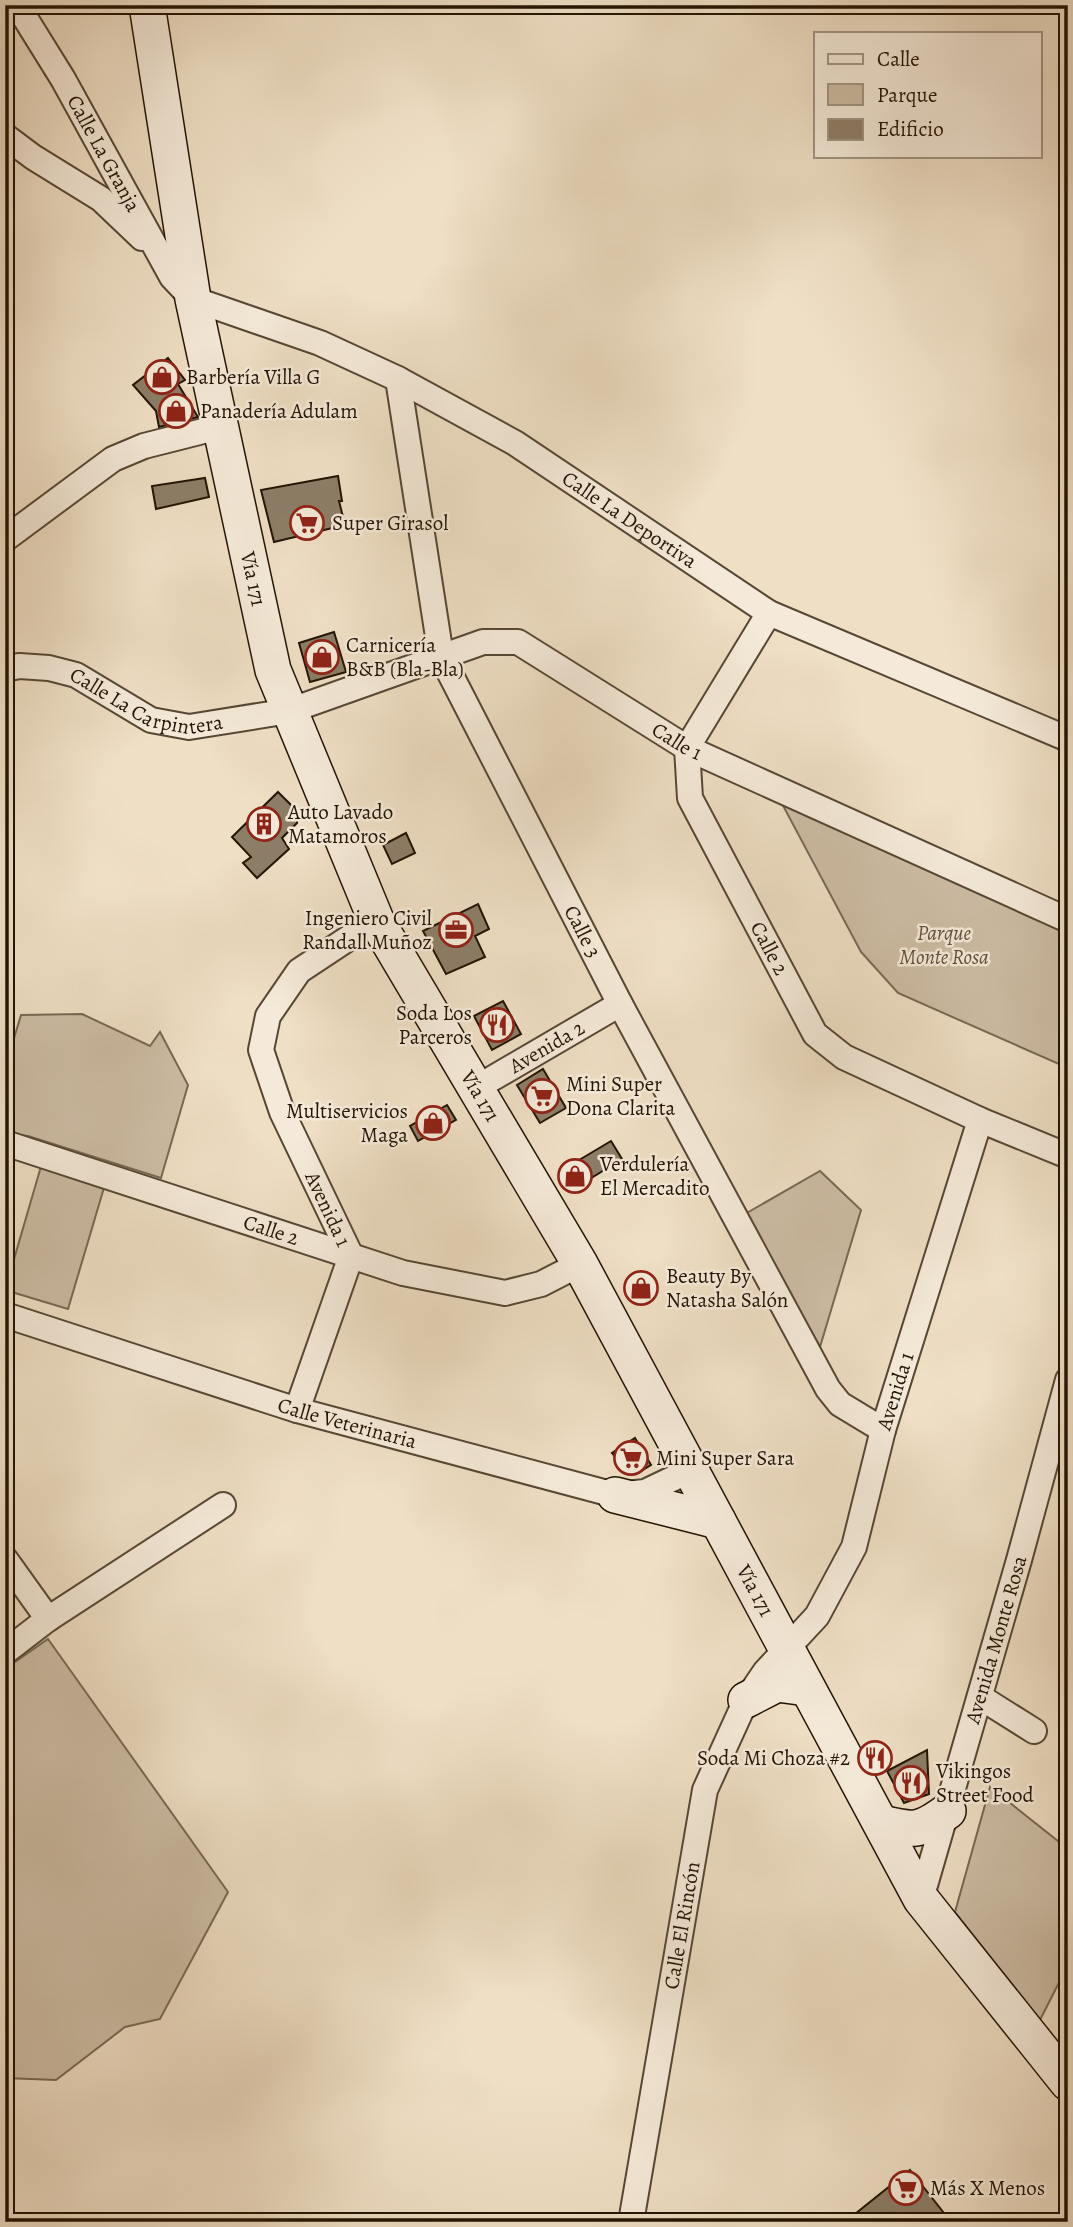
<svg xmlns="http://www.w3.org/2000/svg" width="1073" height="2227" font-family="Alegreya,serif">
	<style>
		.green { fill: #ccbca4; stroke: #786854; stroke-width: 2 }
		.building { fill: #8d7e68; stroke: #231404; stroke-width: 2 }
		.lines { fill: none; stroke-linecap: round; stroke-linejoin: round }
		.minor-casing { stroke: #564734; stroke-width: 28 }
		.secondary-casing { stroke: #231404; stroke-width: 38 }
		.minor { stroke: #f5ead9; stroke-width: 24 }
		.secondary { stroke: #f5ead9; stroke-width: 35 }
		.labels { text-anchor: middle; stroke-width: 5; stroke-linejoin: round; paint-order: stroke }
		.street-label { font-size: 21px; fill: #231404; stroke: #f5ead9 }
		.poi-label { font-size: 21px; fill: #231404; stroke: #f5ead9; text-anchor: start }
		.park-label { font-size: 21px; font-style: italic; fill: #5e4f3c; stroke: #f5ead9 }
	</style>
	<rect width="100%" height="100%" fill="#efdfc5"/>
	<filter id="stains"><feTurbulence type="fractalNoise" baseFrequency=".00286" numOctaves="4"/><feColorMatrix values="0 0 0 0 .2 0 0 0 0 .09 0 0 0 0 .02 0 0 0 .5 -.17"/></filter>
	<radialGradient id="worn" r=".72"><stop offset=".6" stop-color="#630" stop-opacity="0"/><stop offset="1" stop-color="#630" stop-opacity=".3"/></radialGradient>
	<path class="green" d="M780 800 1068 933V1068L898 993 861 952Z
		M82 1014 150 1046 160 1032 188 1085 161 1178 28 1136 5 1134V1068L21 1015Z
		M42 1163 106 1181 68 1309 5 1290Z
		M820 1171 861 1210 820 1347 745 1214Z
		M48 1639 228 1892 160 2019 125 2027 56 2080 5 2078V1669Z
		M990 1787 1068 1849V1965L1040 2020 955 1912Z"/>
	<path class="building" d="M168 358 185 380 178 384 198 417 159 427 156 411 133 385Z
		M338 476 342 501H339L345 525 274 542 261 490Z
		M205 478 209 497 156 509 152 486Z
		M334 632 346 672 310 682 299 643Z
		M278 792 297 811V823L282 838 289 849 257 878 243 863 251 857 232 837Z
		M406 833 415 853 392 864 383 845Z
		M478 904 489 929 475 936 485 957 446 974 423 931Z
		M503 1001 521 1034 492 1050 474 1016Z
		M543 1069 566 1108 540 1123 517 1085Z
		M447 1105 456 1120 418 1141 410 1126Z
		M611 1141 622 1159 575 1188 564 1169Z
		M644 1274 655 1290 637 1302 627 1285Z
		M635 1438 651 1465 638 1473 628 1472 612 1453Z
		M927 1750 929 1794 904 1803 887 1771Z
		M910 2170 951 2222H845Z"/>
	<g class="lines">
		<g class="minor-casing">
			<g id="minor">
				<path id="s1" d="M17 5 63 79 172 277 193 299 320 343 398 379 515 443 769 613 1068 739"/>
				<path d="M5 136 33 157 101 199 142 238"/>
				<path id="s2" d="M398 379 441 656 620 1004 828 1389 840 1404 883 1430"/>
				<path d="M5 539 113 459 144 446 219 427"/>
				<path id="s3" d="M769 613 687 748 690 798 815 1034 844 1057 980 1120 1068 1156"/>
				<path id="s4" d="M5 669 19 666 49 668 76 675 151 720 189 727 289 711 483 642H518L687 748 1068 920"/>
				<path id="s5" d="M476 1088 620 1004"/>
				<path id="s6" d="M5 1143 403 1273 505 1293 541 1284 580 1264"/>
				<path id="s7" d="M5 1315 297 1410 615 1495 645 1492 691 1470"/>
				<path d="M297 1410 351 1256 282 1112 261 1050 268 1016 299 971 376 920"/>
				<path d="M5 1559 48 1619"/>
				<path d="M5 1652 48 1619 223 1505"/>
				<path d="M980 1697 1034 1731"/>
				<path id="s8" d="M921 1899 1019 1560 1068 1380"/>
				<path id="s9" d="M631 2222 705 1790 746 1700 765 1672 817 1616 854 1547 883 1430 980 1120"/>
			</g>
		</g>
		<g class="secondary-casing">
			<g id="secondary">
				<path id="s10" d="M147 5 193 299 273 670 376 920 580 1264 921 1899 1068 2083"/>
				<path d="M615 1495 718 1521"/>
				<path d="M746 1700 777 1684 807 1688"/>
				<path d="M881 1823C915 1831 919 1832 948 1811"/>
			</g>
		</g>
		<use href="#minor" class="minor"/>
		<use href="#secondary" class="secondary"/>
	</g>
	<defs>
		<g id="shop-ring" transform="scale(1.75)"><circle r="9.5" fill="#f5ead9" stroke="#8f2418" stroke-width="1.5"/><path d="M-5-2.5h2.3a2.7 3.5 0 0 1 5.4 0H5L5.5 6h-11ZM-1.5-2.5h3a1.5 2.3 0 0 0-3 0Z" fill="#8f2418"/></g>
		<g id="supermarket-ring" transform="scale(1.75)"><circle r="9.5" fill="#f5ead9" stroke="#8f2418" stroke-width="1.5"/><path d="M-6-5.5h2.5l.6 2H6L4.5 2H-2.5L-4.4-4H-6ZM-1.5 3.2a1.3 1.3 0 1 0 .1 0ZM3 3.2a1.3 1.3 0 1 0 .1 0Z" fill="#8f2418"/></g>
		<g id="building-ring" transform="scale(1.75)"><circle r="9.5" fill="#f5ead9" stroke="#8f2418" stroke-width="1.5"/><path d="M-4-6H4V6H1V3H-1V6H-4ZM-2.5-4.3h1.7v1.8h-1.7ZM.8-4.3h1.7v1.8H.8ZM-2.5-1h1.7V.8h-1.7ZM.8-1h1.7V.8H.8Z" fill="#8f2418"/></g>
		<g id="office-ring" transform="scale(1.75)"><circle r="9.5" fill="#f5ead9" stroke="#8f2418" stroke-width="1.5"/><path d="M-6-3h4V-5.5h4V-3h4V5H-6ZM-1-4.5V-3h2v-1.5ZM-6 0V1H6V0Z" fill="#8f2418"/></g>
		<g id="restaurant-ring" transform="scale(1.75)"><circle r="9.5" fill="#f5ead9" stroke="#8f2418" stroke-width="1.5"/><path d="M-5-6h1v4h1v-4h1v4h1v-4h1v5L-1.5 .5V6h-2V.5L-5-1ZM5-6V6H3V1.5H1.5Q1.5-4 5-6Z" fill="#8f2418"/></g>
	</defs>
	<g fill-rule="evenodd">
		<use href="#shop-ring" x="162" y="377"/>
		<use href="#shop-ring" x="176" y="411"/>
		<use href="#supermarket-ring" x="307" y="523"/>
		<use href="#shop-ring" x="322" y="657"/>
		<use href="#building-ring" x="264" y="824"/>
		<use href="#office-ring" x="456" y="930"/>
		<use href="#restaurant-ring" x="497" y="1025"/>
		<use href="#supermarket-ring" x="542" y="1096"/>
		<use href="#shop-ring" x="433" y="1123"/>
		<use href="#shop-ring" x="575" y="1176"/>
		<use href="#shop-ring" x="641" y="1288"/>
		<use href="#supermarket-ring" x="631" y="1458"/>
		<use href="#restaurant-ring" x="875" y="1758"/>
		<use href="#restaurant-ring" x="911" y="1783"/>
		<use href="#supermarket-ring" x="906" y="2188"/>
	</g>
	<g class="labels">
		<g class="street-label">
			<text dy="7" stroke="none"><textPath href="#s1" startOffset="172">Calle La Granja</textPath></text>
			<text dy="7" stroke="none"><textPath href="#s1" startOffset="835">Calle La Deportiva</textPath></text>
			<text dy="7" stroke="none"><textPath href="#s10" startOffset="584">Vía 171</textPath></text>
			<text dy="7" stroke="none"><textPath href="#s4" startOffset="150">Calle La Carpintera</textPath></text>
			<text dy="7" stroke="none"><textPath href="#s4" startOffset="728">Calle 1</textPath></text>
			<text dy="7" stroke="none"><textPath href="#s2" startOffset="590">Calle 3</textPath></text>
			<text dy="7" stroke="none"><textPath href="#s3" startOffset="378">Calle 2</textPath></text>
			<text dy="7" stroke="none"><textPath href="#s5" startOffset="82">Avenida 2</textPath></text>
			<text dy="7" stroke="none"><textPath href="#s10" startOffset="1152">Vía 171</textPath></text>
			<text transform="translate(328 1209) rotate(65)" y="7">Avenida 1</text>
			<text dy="7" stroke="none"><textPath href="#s6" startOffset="280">Calle 2</textPath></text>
			<text dy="7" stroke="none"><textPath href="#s9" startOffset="887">Avenida 1</textPath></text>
			<text dy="7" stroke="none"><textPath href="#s7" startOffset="359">Calle Veterinaria</textPath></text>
			<text dy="7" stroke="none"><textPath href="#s10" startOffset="1718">Vía 171</textPath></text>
			<text dy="7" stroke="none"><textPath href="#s8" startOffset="270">Avenida Monte Rosa</textPath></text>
			<text dy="7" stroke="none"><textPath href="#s9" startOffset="301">Calle El Rincón</textPath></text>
		</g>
		<g class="poi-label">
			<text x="186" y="384">Barbería Villa G</text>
			<text x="200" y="418">Panadería Adulam</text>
			<text x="332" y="530">Super Girasol</text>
			<text x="346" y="652">Carnicería<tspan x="346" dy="24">B&amp;B (Bla-Bla)</tspan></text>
			<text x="288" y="819">Auto Lavado<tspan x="288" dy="24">Matamoros</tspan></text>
			<text x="432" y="925" text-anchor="end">Ingeniero Civil<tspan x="432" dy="24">Randall Muñoz</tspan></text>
			<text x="472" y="1020" text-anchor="end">Soda Los<tspan x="472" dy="24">Parceros</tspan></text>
			<text x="566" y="1091">Mini Super<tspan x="566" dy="24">Dona Clarita</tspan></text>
			<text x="408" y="1118" text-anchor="end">Multiservicios<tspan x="408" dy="24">Maga</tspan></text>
			<text x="600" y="1171">Verdulería<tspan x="600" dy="24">El Mercadito</tspan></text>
			<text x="666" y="1283">Beauty By<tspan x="666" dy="24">Natasha Salón</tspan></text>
			<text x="656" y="1465">Mini Super Sara</text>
			<text x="850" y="1765" text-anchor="end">Soda Mi Choza #2</text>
			<text x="936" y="1778">Vikingos<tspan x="936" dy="24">Street Food</tspan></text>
			<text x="930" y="2195">Más X Menos</text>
		</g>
		<g class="park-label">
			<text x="944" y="940">Parque<tspan x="944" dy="24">Monte Rosa</tspan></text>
		</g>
	</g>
	<rect width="1073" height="2227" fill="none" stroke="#efdfc5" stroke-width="28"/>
	<rect x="7" y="7" width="1059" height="2213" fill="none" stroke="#231404" stroke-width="3.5"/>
	<rect x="14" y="14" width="1045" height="2199" fill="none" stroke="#231404" stroke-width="2"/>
	<rect x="814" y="32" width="228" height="126" fill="#f5ead9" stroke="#a19484" stroke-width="2"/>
	<rect x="828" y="54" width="35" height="10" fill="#f5ead9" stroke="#a19484" stroke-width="2"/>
	<text x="877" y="66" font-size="21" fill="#231404">Calle</text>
	<rect x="828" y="84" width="35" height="21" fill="#ccbca4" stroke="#a19484" stroke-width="2"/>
	<text x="877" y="102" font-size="21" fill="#231404">Parque</text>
	<rect x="828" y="119" width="35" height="21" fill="#8d7e68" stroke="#a19484" stroke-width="2"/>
	<text x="877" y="136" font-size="21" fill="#231404">Edificio</text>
	<rect width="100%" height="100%" filter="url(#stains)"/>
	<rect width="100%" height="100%" fill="url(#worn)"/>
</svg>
